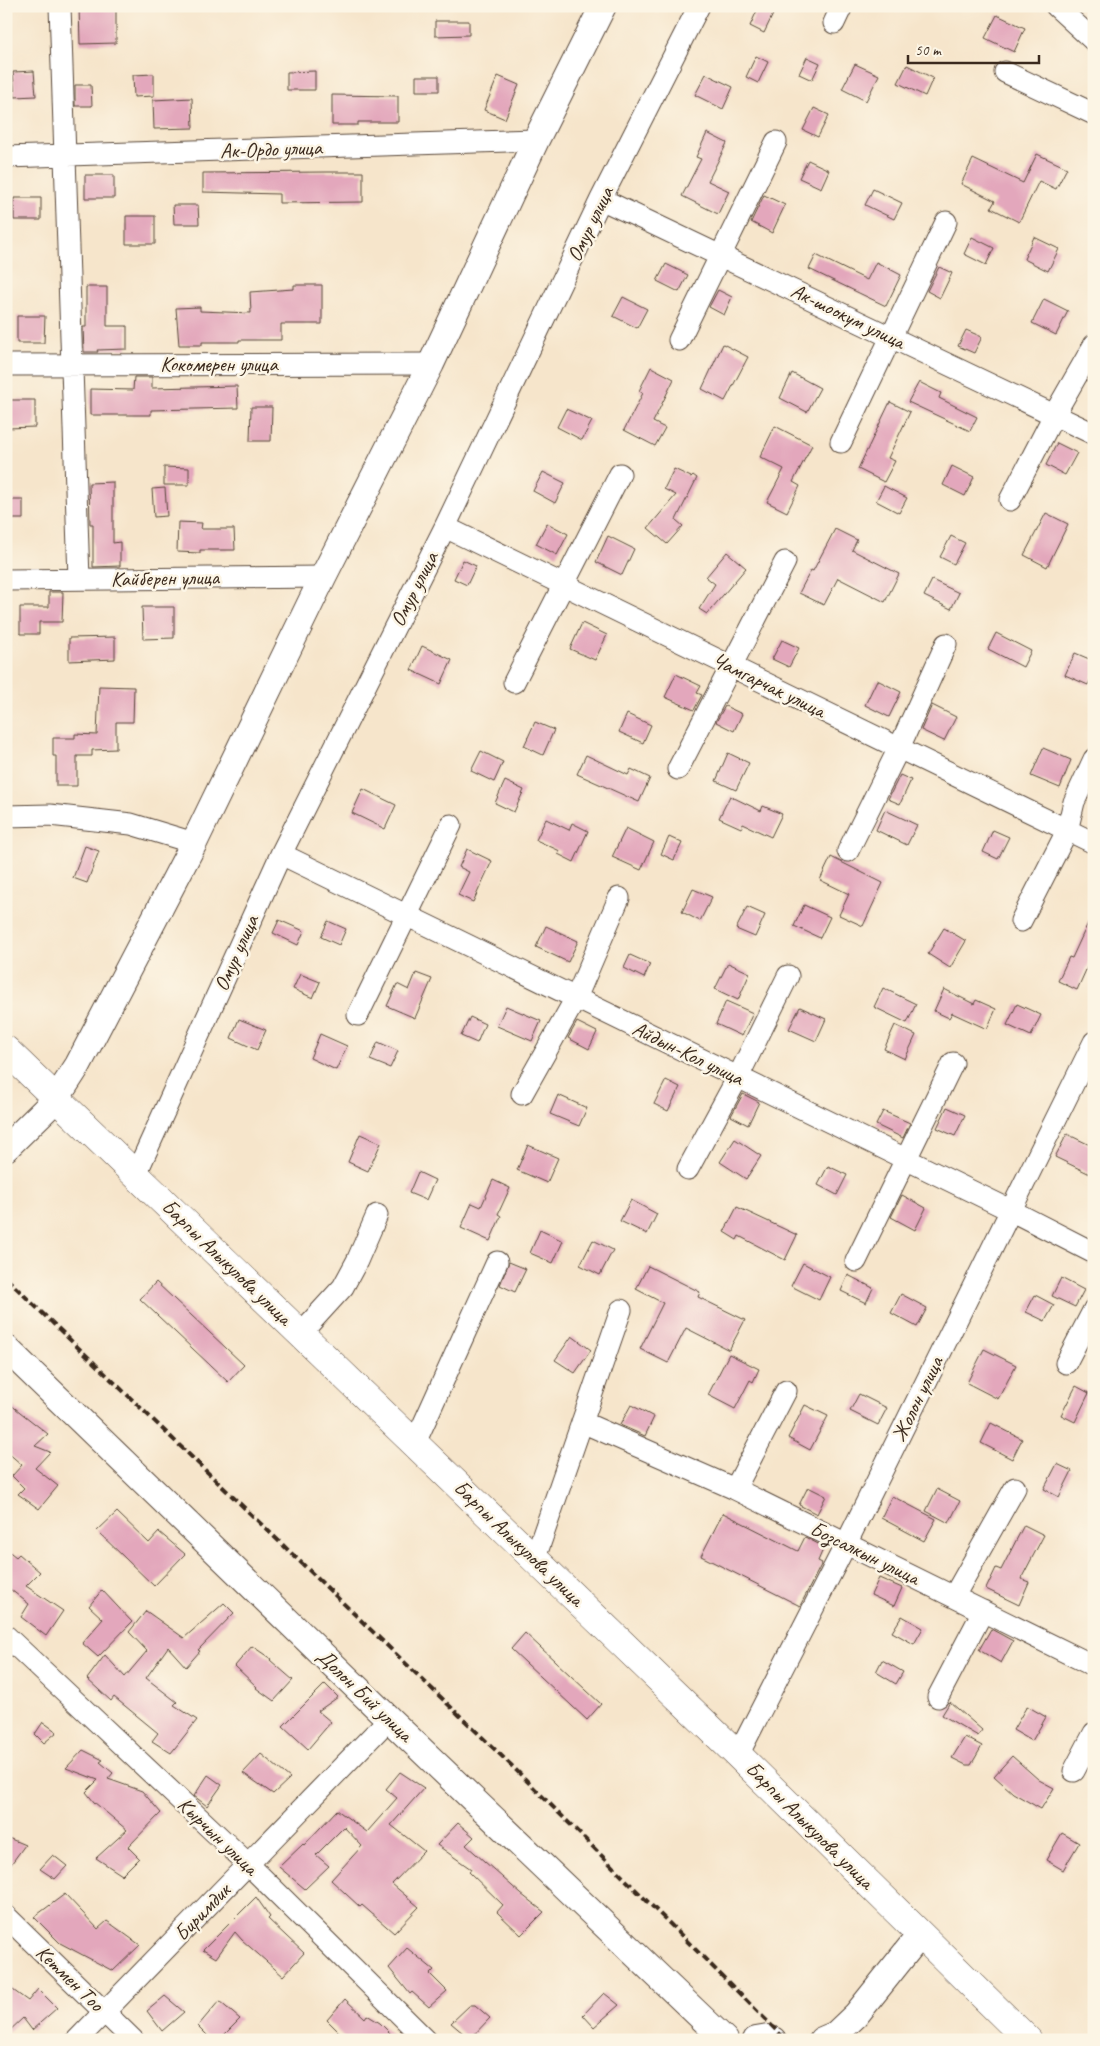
<svg xmlns="http://www.w3.org/2000/svg" width="1100" height="2046" font-family="Caveat,sans-serif">
	<style>
		.building { fill: #e3a7bc }
		.lines { fill: none; stroke-linecap: round; stroke-linejoin: round }
		.minor-casing { stroke: #574638; stroke-width: 23 }
		.tertiary-casing { stroke: #574638; stroke-width: 28 }
		.primary-casing { stroke: #574638; stroke-width: 29 }
		.minor { stroke: #fff; stroke-width: 21 }
		.tertiary { stroke: #fff; stroke-width: 26 }
		.primary { stroke: #fff; stroke-width: 28 }
		.rail { stroke: #3b2a1e; stroke-width: 4; stroke-dasharray: 8 4; stroke-linecap: butt }
		.labels { text-anchor: middle; stroke-width: 5; stroke-linejoin: round; paint-order: stroke }
		.street-label { font-size: 21px; fill: #3b2a1e; stroke: #fcf5e5 }
	</style>
	<rect width="100%" height="100%" fill="#fcf5e5"/>
	<filter id="ink" filterUnits="userSpaceOnUse"><feTurbulence type="fractalNoise" baseFrequency=".02" numOctaves="2"/><feDisplacementMap in="SourceGraphic" scale="10" xChannelSelector="R" yChannelSelector="G"/><feConvolveMatrix kernelMatrix="1 2 1 2 8 2 1 2 1" color-interpolation-filters="sRGB"/></filter>
	<filter id="wash" filterUnits="userSpaceOnUse"><feTurbulence type="fractalNoise" baseFrequency=".0096" numOctaves="4" result="noise"/><feDisplacementMap in="SourceGraphic" scale="20" xChannelSelector="R" yChannelSelector="G"/><feGaussianBlur stdDeviation="1.12" result="paint"/><feColorMatrix in="noise" values="0 0 0 0 0 0 0 0 0 0 0 0 0 0 0 0 0 1.4 0 .05"/><feComposite in="paint" operator="in"/></filter>
	<g filter="url(#wash)">
		<rect width="100%" height="100%" fill="#f6e5cb"/>
		<g id="blocks">
			<path class="building" d="M79 6H116V43L80 44Z
				M759 6H777L764 33 750 26Z
				M997 15 1025 28 1014 52 985 38Z
				M435 21H469V35L435 36Z
				M756 56 768 62 758 83 746 77Z
				M807 57 820 63 812 80 799 74Z
				M855 64 879 75 866 101 842 89Z
				M907 65 933 78 925 96 898 83Z
				M34 71 36 96 15 97 13 72Z
				M315 71V90H287V72Z
				M154 74V96L134 97 133 75Z
				M706 74 733 87 723 109 695 95Z
				M416 76H439V91H416Z
				M498 76 519 85 505 119 484 110Z
				M75 85H91L92 106H75Z
				M332 95 398 96V122H358V125H332Z
				M192 98 193 128 154 129 153 100Z
				M814 108 829 115 818 137 803 130Z
				M707 133 727 143 708 181 729 191 718 214 682 196 701 159 696 157Z
				M1037 154 1067 168 1056 189 1039 181 1019 222 991 208 995 201 961 184 973 159 1023 183Z
				M808 160 829 170 821 188 799 178Z
				M327 172H363V202L279 203V194L203 192V173Z
				M85 175H114V198H85Z
				M873 189 902 203 894 219 865 205Z
				M764 195 785 205 772 233 751 222Z
				M14 198H41V220H14Z
				M173 205H198L199 224H174Z
				M126 216H155V244H126Z
				M972 237 994 248 986 265 964 254Z
				M1034 237 1059 249 1048 271 1024 259Z
				M816 255 867 280 876 262 901 275 886 306 809 269Z
				M666 264 688 275 679 292 657 281Z
				M939 267 952 273 940 298 927 291Z
				M294 285H322V324H281V340H239V342H202V345H179L176 308 200 307V311L251 313 250 292 294 289Z
				M86 287H107V326H127V349L97 350 98 352H84L83 327H86Z
				M718 290 732 297 724 315 709 307Z
				M623 297 647 309 637 328 613 316Z
				M1044 299 1068 311 1056 335 1032 323Z
				M17 316H45L44 343H17Z
				M966 330 982 337 974 353 958 346Z
				M723 344 748 357 725 401 702 389Z
				M651 367 674 379 653 422 665 428 655 446 624 430 643 393 639 391Z
				M792 373 820 388 807 412 780 398Z
				M134 377H152V388L237 386 238 408 151 410V415H90V389L133 390Z
				M919 382 941 393 939 398 977 417 970 431 908 402Z
				M8 400H35V427L8 428Z
				M890 402 910 412 888 458 895 461 884 482 858 469Z
				M251 407H272L271 441H250Z
				M566 409 592 421 582 440 557 427Z
				M775 426 812 445 793 482 800 486 787 512 767 502 784 469 760 457Z
				M1057 443 1077 453 1065 475 1046 465Z
				M952 466 974 477 965 496 943 485Z
				M164 467 189 468V485H164Z
				M674 469 691 477 693 475 697 478 676 520 683 526 667 544 648 528 676 495 664 489Z
				M543 472 565 483 555 503 533 491Z
				M113 482V543L120 542V566L93 567V524H90L89 483Z
				M884 486 907 498 899 513 876 501Z
				M165 488 167 516 154 517 152 489Z
				M10 500H23V519H9Z
				M1046 513 1068 524 1047 567 1024 555Z
				M178 522 202 523 201 529H234L235 550H200V553L177 552Z
				M547 523 568 534 557 555 536 544Z
				M835 529 857 540 852 550 899 574 885 602 838 578 824 605 799 593 811 570 813 571Z
				M608 536 634 549 622 575 596 562Z
				M951 536 965 543 954 564 940 557Z
				M727 552 746 568 707 614 699 609 715 584 706 577Z
				M463 560 476 566 467 585 454 579Z
				M932 580 959 593 951 609 924 596Z
				M49 592H63L62 622H39V634H20V607H49Z
				M142 607H174V638L143 639Z
				M582 623 607 635 595 660 570 649Z
				M996 633 1031 651 1023 667 988 649Z
				M115 637V659L69 661V638Z
				M782 640 799 648 789 667 772 659Z
				M422 646 452 660 441 684 411 670Z
				M1075 653 1094 661V672L1088 685 1065 675Z
				M676 674 701 686 697 693 702 695 694 710 665 697Z
				M877 680 901 692 889 717 865 705Z
				M99 686 134 687 133 722H116V749L92 750V756H77V786H56V756H53V738H75V734L97 735Z
				M932 705 956 717 944 741 921 730Z
				M725 706 742 714 734 731 716 722Z
				M627 714 651 725 643 743 619 732Z
				M535 722 554 730 543 755 524 746Z
				M1043 748 1071 760 1060 788 1031 776Z
				M481 751 503 762 494 782 471 771Z
				M728 753 749 763 736 790 716 781Z
				M586 755 628 775 631 769 650 778 639 802 577 774Z
				M900 775 911 780 900 804 888 799Z
				M505 781 524 790 514 812 495 803Z
				M363 789 396 805 385 829 352 813Z
				M730 796 761 811 763 806 782 814 771 837 743 824 741 828 719 818Z
				M885 810 917 825 907 845 876 830Z
				M546 819 569 830 572 823 588 831 574 862 558 854 560 851 536 840Z
				M626 828 654 842 641 870 612 857Z
				M993 830 1009 837 998 859 983 852Z
				M669 837 682 843 674 860 661 854Z
				M85 846 99 851 87 883 73 878Z
				M467 849 492 861 473 902 458 895 469 872 459 867Z
				M831 857 883 883 863 926 839 915 849 894 820 880Z
				M693 889 712 897 700 921 682 912Z
				M804 905 830 917 820 938 794 926Z
				M747 907 765 915 755 937 736 929Z
				M1094 910V963L1090 961 1077 990 1058 981 1069 957 1072 958Z
				M279 920 304 931 298 945 273 933Z
				M328 921 346 929 339 945 321 937Z
				M546 926 578 941 568 962 536 947Z
				M944 928 966 941 950 968 928 954Z
				M630 955 650 964 644 978 624 968Z
				M728 963 750 973 738 1000 715 989Z
				M416 973 432 979 415 1018 387 1006 397 984 409 990Z
				M300 974 320 982 313 998 293 989Z
				M883 988 916 1004 907 1023 874 1007Z
				M944 989 974 1004 976 1000 996 1009 987 1029 952 1013 949 1018 934 1011Z
				M726 1001 753 1013 742 1036 716 1024Z
				M1017 1004 1041 1015 1031 1036 1007 1025Z
				M506 1006 541 1021 532 1041 497 1026Z
				M800 1007 826 1019 816 1041 789 1029Z
				M470 1017 485 1024 477 1043 461 1036Z
				M239 1019 266 1030 257 1050 231 1038Z
				M577 1022 597 1032 589 1049 568 1038Z
				M895 1025 916 1035 905 1059 884 1049Z
				M320 1034 347 1046 336 1070 310 1058Z
				M378 1042 398 1051 390 1068 370 1060Z
				M666 1080 680 1087 668 1111 654 1104Z
				M743 1094 759 1102 748 1125 731 1116Z
				M558 1095 587 1108 579 1126 550 1114Z
				M947 1107 965 1115 955 1136 937 1128Z
				M883 1111 910 1123 903 1138 876 1125Z
				M360 1134 381 1143 368 1171 348 1162Z
				M1067 1134 1094 1147V1176L1055 1157Z
				M735 1139 761 1156 746 1179 720 1162Z
				M528 1145 558 1158 547 1183 517 1170Z
				M828 1166 847 1175 837 1195 818 1185Z
				M418 1172 435 1180 426 1200 409 1193Z
				M493 1180 510 1188 498 1214 501 1216 490 1241 461 1228 472 1203 481 1207Z
				M902 1195 926 1208 915 1230 891 1217Z
				M631 1200 657 1214 647 1234 620 1221Z
				M737 1207 797 1235 785 1260 739 1236 737 1240 724 1232Z
				M540 1230 563 1241 553 1263 530 1253Z
				M593 1240 613 1250 600 1275 580 1265Z
				M509 1262 526 1269 515 1292 500 1285Z
				M803 1263 830 1277 819 1300 791 1286Z
				M648 1266 700 1292 698 1297 745 1320 729 1350 686 1328 668 1363 640 1349 663 1303 636 1289Z
				M848 1275 873 1288 866 1303 841 1291Z
				M1061 1278 1084 1290 1075 1307 1052 1296Z
				M156 1282 244 1365 228 1382 140 1299Z
				M901 1294 927 1308 917 1327 891 1313Z
				M1035 1295 1054 1305 1045 1321 1026 1312Z
				M572 1336 591 1350 575 1373 555 1360Z
				M984 1349 1016 1365 998 1399 967 1383Z
				M729 1354 759 1369 753 1382 750 1380 735 1409 708 1395Z
				M1076 1386 1089 1393 1075 1422 1061 1415Z
				M859 1394 887 1408 878 1425 850 1411Z
				M6 1401 48 1434 35 1446 50 1452 35 1468 58 1486 39 1509 18 1494 24 1488 12 1476 22 1465 6 1451Z
				M631 1405 654 1417 645 1436 620 1425Z
				M805 1405 828 1416 810 1450 788 1438Z
				M991 1423 1022 1439 1012 1459 981 1443Z
				M1057 1464 1072 1471 1059 1497 1044 1489Z
				M808 1487 826 1496 817 1514 799 1505Z
				M937 1489 960 1501 949 1523 926 1511Z
				M892 1496 936 1519 924 1541 881 1518Z
				M117 1512 149 1543 159 1532 185 1554 154 1586 97 1531Z
				M723 1513 798 1551 805 1537 824 1547 818 1561 822 1563 800 1606 701 1556Z
				M1024 1525 1044 1535 1021 1579 1029 1582 1019 1605 986 1589 996 1568 1001 1570Z
				M6 1549 16 1557 19 1554 40 1572 26 1586 63 1611 46 1636 21 1617 29 1604 6 1586Z
				M879 1578 902 1588 894 1606 871 1595Z
				M102 1590 132 1622 98 1657 82 1643 103 1619 89 1606Z
				M224 1603 234 1613 198 1650 200 1651 186 1667 168 1647 146 1678 177 1702 174 1705 197 1720 171 1753 152 1741 158 1733 114 1697 111 1701 87 1679 105 1655 125 1677 147 1651 129 1632 146 1611 184 1638Z
				M902 1616 923 1628 914 1644 892 1632Z
				M991 1629 1013 1641 1001 1663 979 1650Z
				M525 1633 601 1704 587 1720 511 1649Z
				M252 1646 271 1659 270 1660 293 1680 274 1701 256 1688 257 1687 235 1666Z
				M882 1660 903 1672 896 1684 876 1672Z
				M325 1684 338 1697 318 1711 331 1722 308 1749 283 1726Z
				M950 1702 982 1730 978 1736 942 1715Z
				M1027 1706 1046 1717 1032 1741 1013 1730Z
				M43 1722 57 1732 44 1743 35 1734Z
				M965 1737 982 1746 971 1765H966L952 1758Z
				M83 1750 103 1760 100 1762 113 1773 108 1779 142 1791 161 1813 128 1847 139 1858 122 1875 96 1858 127 1830 94 1802 86 1792 98 1780 66 1768Z
				M261 1754 290 1778 273 1794 243 1773Z
				M1012 1756 1039 1780 1054 1788 1041 1809 1013 1793 994 1776Z
				M400 1772 424 1788 391 1825 424 1851 392 1884 419 1907 394 1933 362 1905 360 1907 331 1880 362 1846 344 1827 316 1855 329 1866 305 1889 279 1867 303 1844 304 1845 337 1810 367 1832 397 1798 386 1789Z
				M208 1775 222 1785 207 1806 194 1796Z
				M458 1823 474 1837 466 1845 521 1894 544 1912 521 1935 497 1912 503 1905 469 1872 471 1869 437 1845Z
				M1062 1833 1079 1843 1063 1870 1046 1860Z
				M6 1837 25 1845 6 1871Z
				M53 1855 67 1866 55 1879 40 1869Z
				M65 1894 98 1929 107 1921 140 1945 113 1971 60 1943 34 1917Z
				M256 1897 270 1917 268 1919 304 1953 283 1976 242 1940 235 1932 216 1958 203 1950Z
				M407 1948 434 1970 430 1974 447 1991 429 2007 412 1992 410 1994 389 1968Z
				M6 1985 28 2001 38 1989 57 2008 32 2030 23 2018 6 2034Z
				M604 1993 619 2005 594 2027 583 2015Z
				M165 1996 184 2012 162 2031 147 2011Z
				M345 1999 365 2018 367 2015 380 2023 397 2040H347L327 2020Z
				M219 2001 240 2019 219 2040H212L198 2026Z
				M470 2005H475L490 2018 470 2039 451 2023Z"/>
		</g>
	</g>
	<g filter="url(#ink)">
		<use href="#blocks" fill-opacity="0" stroke="#574638" stroke-width="1"/>
		<g class="lines">
			<g class="minor-casing">
				<path id="minor" d="M60 6C65 197 74 388 79 579
					M1056 6 1094 41
					M834 23 842 6
					M1005 72 1094 114
					M6 157 536 140
					M601 199 1094 434
					M679 340 776 142
					M6 365 431 364
					M841 442 946 222
					M1010 500 1054 415 1094 345
					M445 527 1094 843
					M6 580 323 577
					M514 682 620 474
					M678 769 785 562
					M6 816 50 815 131 824 194 843
					M848 851 899 748 946 644
					M281 854 1010 1210 1094 1253
					M1021 921 1067 831 1074 802 1094 759
					M358 1015 451 825
					M522 1094 576 998 619 898
					M688 1169 738 1077 788 976
					M136 1174 281 854 445 527 601 199 699 6
					M856 1261 953 1063
					M301 1333 343 1287 357 1261 377 1215
					M1066 1363 1094 1309
					M786 1391 735 1489 1094 1666
					M582 1422 735 1489
					M415 1443 497 1262
					M535 1558 621 1310
					M954 1596 1015 1488
					M6 1636 248 1864 426 2040
					M938 1697 983 1611
					M738 1755 846 1544 1094 1042
					M1074 1771 1094 1733
					M6 1916 133 2040
					M77 2040 389 1719"/>
			</g>
			<g class="tertiary-casing">
				<path id="tertiary" d="M6 1148 56 1099 78 1065 194 843 323 577 431 364 536 140 603 6
					M6 1348 389 1719 725 2040
					M756 2040 768 2038 773 2040
					M822 2040 836 2034 856 2015 920 1935"/>
			</g>
			<g class="primary-casing">
				<path id="primary" d="M6 1050 738 1755 1028 2040"/>
			</g>
			<use href="#minor" class="minor"/>
			<use href="#tertiary" class="tertiary"/>
			<use href="#primary" class="primary"/>
			<path class="rail" d="M6 1278 511 1765 786 2040"/>
		</g>
	</g>
	<g class="labels">
		<g class="street-label">
			<text transform="translate(271 149) rotate(-2)" y="7">Ак-Ордо улица</text>
			<text transform="translate(590 224) rotate(-64)" y="7">Омур улица</text>
			<text transform="translate(848 316) rotate(26)" y="7">Ак-шоокум улица</text>
			<text x="219" y="371">Кокомерен улица</text>
			<text transform="translate(165 578) rotate(-1)" y="7">Кайберен улица</text>
			<text transform="translate(414 589) rotate(-63)" y="7">Омур улица</text>
			<text transform="translate(769 685) rotate(26)" y="7">Чамгарчак улица</text>
			<text transform="translate(236 953) rotate(-66)" y="7">Омур улица</text>
			<text transform="translate(688 1053) rotate(26)" y="7">Айдын-Кол улица</text>
			<text transform="translate(227 1262) rotate(44)" y="7">Барпы Алыкулова улица</text>
			<text transform="translate(917 1399) rotate(-64)" y="7">Жолон улица</text>
			<text transform="translate(519 1543) rotate(44)" y="7">Барпы Алыкулова улица</text>
			<text transform="translate(865 1553) rotate(26)" y="7">Бозсалкын улица</text>
			<text transform="translate(365 1695) rotate(44)" y="7">Долон Бий улица</text>
			<text transform="translate(810 1825) rotate(45)" y="7">Барпы Алыкулова улица</text>
			<text transform="translate(218 1836) rotate(44)" y="7">Кырчын улица</text>
			<text transform="translate(202 1912) rotate(-46)" y="7">Биримдик</text>
			<text transform="translate(70 1978) rotate(44)" y="7">Кетмен Тоо</text>
		</g>
	</g>
	<rect width="1100" height="2046" fill="none" stroke="#fcf5e5" stroke-width="25"/>
	<path d="M908 55v8h131v-8" fill="none" stroke="#3b2a1e" stroke-width="2.5"/>
	<text x="915" y="55" font-size="15" fill="#3b2a1e" stroke="#fcf5e5" stroke-width="4" paint-order="stroke">50 m</text>
</svg>
